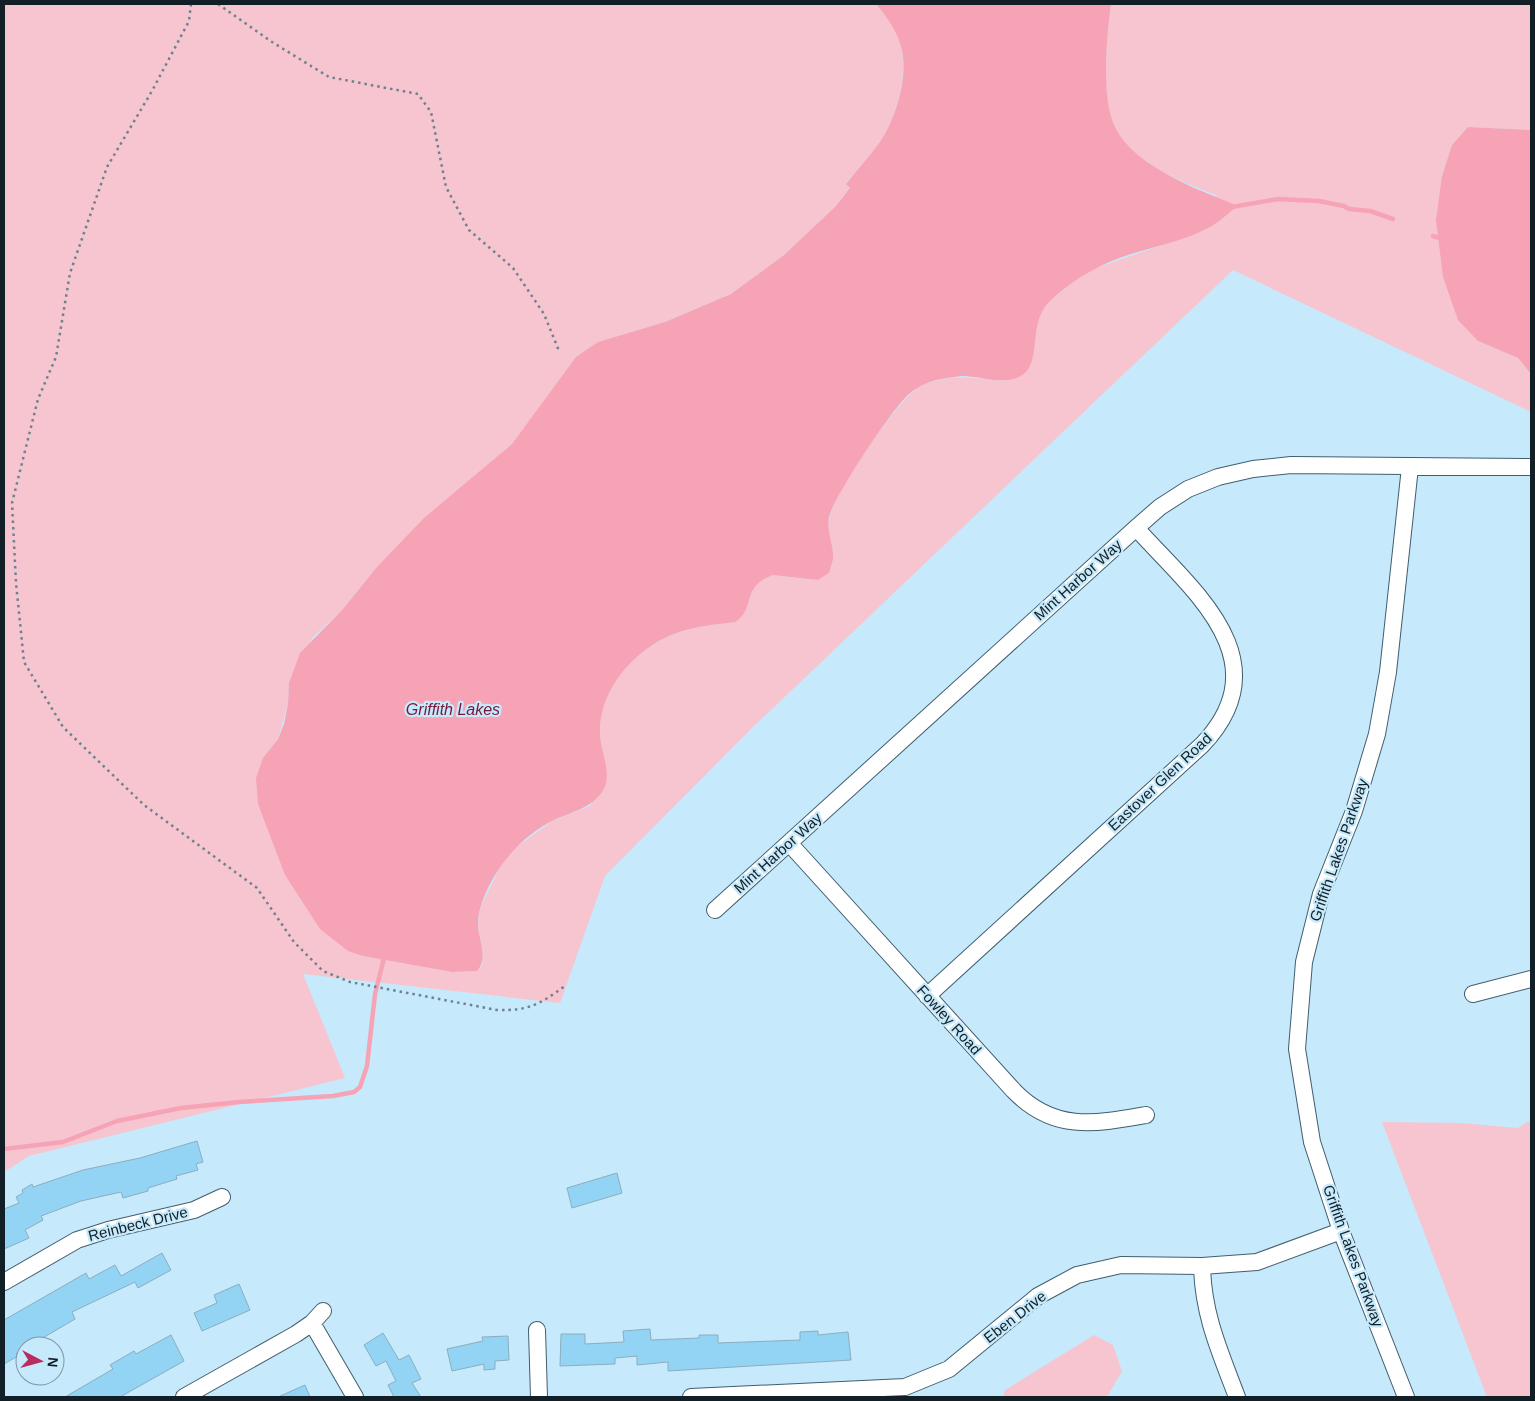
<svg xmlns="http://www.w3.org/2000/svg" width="1535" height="1401" font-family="Arial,sans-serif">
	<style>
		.green { fill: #f7c5d0 }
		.water { fill: #f6a3b6 }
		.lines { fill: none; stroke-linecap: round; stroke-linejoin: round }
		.stream { stroke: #f6a3b6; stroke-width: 4.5 }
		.building { fill: #93d4f5; stroke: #8cadbe }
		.minor-casing { stroke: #405e6e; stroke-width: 18 }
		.path { stroke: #6c838f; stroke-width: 2.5; stroke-dasharray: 2.5 4; stroke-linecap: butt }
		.minor { stroke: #fff; stroke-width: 16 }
		.labels { text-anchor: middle; stroke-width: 4.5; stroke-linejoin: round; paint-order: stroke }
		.street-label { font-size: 15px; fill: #131f26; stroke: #c6e9fb }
		.water-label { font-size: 16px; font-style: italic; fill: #76183a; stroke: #c6e9fb }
	</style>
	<rect width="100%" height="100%" fill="#c6e9fb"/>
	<path class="green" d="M4 4H876C886 16 898 30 901 46 908 76 897 117 880 142 870 156 858 170 846 183L850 188 836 206 784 255 731 294 665 322 598 342 512 444 377 567 343 609 312 638 289 683 288 704 278 739 263 758 363 956 452 972 477 971 482 966 483 956 478 924 480 908 503 861 518 846 552 821 590 806 607 776C605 763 601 748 600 735 597 685 644 639 690 629 704 625 720 624 735 622 757 609 739 588 773 575L818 580C822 559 824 536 830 516 836 492 899 396 921 386 948 373 976 378 1004 381L1033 358 1035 327 1039 314 1048 302 1071 284 1093 269 1200 232 1225 217 1216 195C1183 183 1133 162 1115 129 1100 99 1107 37 1111 4H1531V130L1468 127 1452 145 1442 176 1478 341 1518 358 1531 374V412L1233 270 752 728 605 876 560 1003 303 974 345 1078 29 1156 4 1172Z
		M1531 1120V1397H1487L1382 1122 1461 1123 1518 1128Z
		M1094 1335 1113 1345 1122 1371 1107 1397H1003L1005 1390Z"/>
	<path class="water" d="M876 4H1111C1107 36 1100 100 1116 129 1129 154 1160 171 1184 183 1201 192 1219 197 1237 206 1225 217 1214 226 1200 232 1166 247 1126 251 1093 270 1078 278 1063 289 1050 301 1026 323 1044 366 1019 377 1001 385 981 376 962 376 954 377 944 378 936 380 926 383 917 387 909 394 893 407 834 497 829 517 826 531 834 545 833 559 832 563 830 569 829 573L818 580 773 575C739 588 757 609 735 622 720 624 705 625 690 629 644 639 599 684 600 733 600 752 614 775 602 792 590 809 571 812 554 820 527 833 503 858 490 884 484 896 478 910 478 923 478 939 489 958 477 971L452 972 363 956 348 951 320 929 285 875 258 804 256 778 263 758 278 739 284 724 288 704 289 683 300 653 343 609 377 567 424 518 512 444 576 357 598 342 665 322 731 294 784 255 836 206 850 188 846 184C857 170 870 156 880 142 897 117 910 72 900 43 895 28 886 16 876 4Z
		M1468 127 1531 130V374L1518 358 1478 341 1458 320 1443 277 1436 220 1442 176 1452 145Z"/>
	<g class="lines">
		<path class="stream" d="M1232 207 1278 199 1319 201 1344 206 1349 209 1370 211 1393 219
			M1433 236 1443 239
			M4 1149 63 1142 117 1121 181 1108 239 1102 333 1096 354 1092 360 1087 367 1066 375 994 384 958 389 957"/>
	</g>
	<path class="building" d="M197 1141 203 1162 196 1164 198 1170 176 1176 177 1179 148 1188V1191L123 1198 121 1192 81 1201 41 1216 43 1220 25 1230 29 1238 4 1249V1209L19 1203 16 1197 23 1193 22 1190 32 1184 33 1187 83 1170 140 1158Z
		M617 1173 622 1193 572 1208 567 1188Z
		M162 1253 171 1270 138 1288 135 1282 72 1312 75 1319 29 1346H25V1348L16 1354 18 1356 4 1364V1320L86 1273 89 1279 115 1265 121 1276Z
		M239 1284 250 1310 202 1331 194 1313 217 1303 214 1295Z
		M650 1329 651 1340 699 1338V1335H718V1343L800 1340V1332L818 1331V1335L848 1332 851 1360 668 1371V1362L637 1365V1356L615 1358V1364L560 1366 561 1334H585V1344L624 1342 623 1331Z
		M383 1333 399 1360 409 1355 421 1379 412 1383 421 1397H394L388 1385 396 1381 386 1361 376 1366 364 1345Z
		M171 1335 184 1361 120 1397H65L113 1369 110 1365 134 1351 136 1354Z
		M508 1336 509 1360 495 1361V1369L484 1370V1364L452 1371 447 1349 483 1341 482 1337Z
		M305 1385 310 1397H278Z"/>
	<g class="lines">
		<g class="minor-casing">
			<path id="minor" d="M789 843 1014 1091C1054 1132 1095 1124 1146 1115
				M715 910 1136 528 1160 507 1188 489 1218 477 1253 469 1291 465 1531 467
				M1473 994 1531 979
				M927 996 1202 745C1283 660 1192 590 1136 528
				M1202 1266C1203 1315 1220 1352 1237 1397
				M4 1282 77 1240 108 1230 194 1210 222 1197
				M312 1323 355 1397
				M537 1330 539 1397
				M184 1397 296 1334 312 1323 323 1311
				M691 1397 905 1387 949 1369 1038 1296 1077 1275 1121 1265 1202 1266 1257 1262 1341 1231
				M1406 1397 1341 1231 1312 1142 1297 1049 1304 962 1321 894 1354 811 1377 734 1388 672 1410 467"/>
		</g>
		<path class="path" d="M191 4 189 21 152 91 107 167 70 273 56 357 38 399 12 503 16 583 24 662 63 727 144 805 257 888 294 942 323 971 350 982 497 1010C529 1011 540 1004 565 986
			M218 4 272 42 329 77 418 94 431 112 446 187 469 230 513 268 544 314 559 351"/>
		<use href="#minor" class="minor"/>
	</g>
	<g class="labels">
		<g class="street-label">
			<text transform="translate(1078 580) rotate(-42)" y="5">Mint Harbor Way</text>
			<text transform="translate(1160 782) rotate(-43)" y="5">Eastover Glen Road</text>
			<text transform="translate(1339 850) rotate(-71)" y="5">Griffith Lakes Parkway</text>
			<text transform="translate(778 853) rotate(-42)" y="5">Mint Harbor Way</text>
			<text transform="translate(949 1020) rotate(48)" y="5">Fowley Road</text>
			<text transform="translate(138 1224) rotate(-14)" y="5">Reinbeck Drive</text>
			<text transform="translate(1353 1256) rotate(70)" y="5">Griffith Lakes Parkway</text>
			<text transform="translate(1015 1317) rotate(-38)" y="5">Eben Drive</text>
		</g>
		<g class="water-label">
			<text x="453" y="715">Griffith Lakes</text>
		</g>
	</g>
	<rect width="1535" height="1401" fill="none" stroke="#131f26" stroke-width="10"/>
	<g transform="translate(40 1361) rotate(96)"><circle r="24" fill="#c6e9fb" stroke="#7e98a6"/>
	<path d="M0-4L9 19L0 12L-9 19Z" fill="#b92c5e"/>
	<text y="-8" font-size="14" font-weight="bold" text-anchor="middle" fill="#131f26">N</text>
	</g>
</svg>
